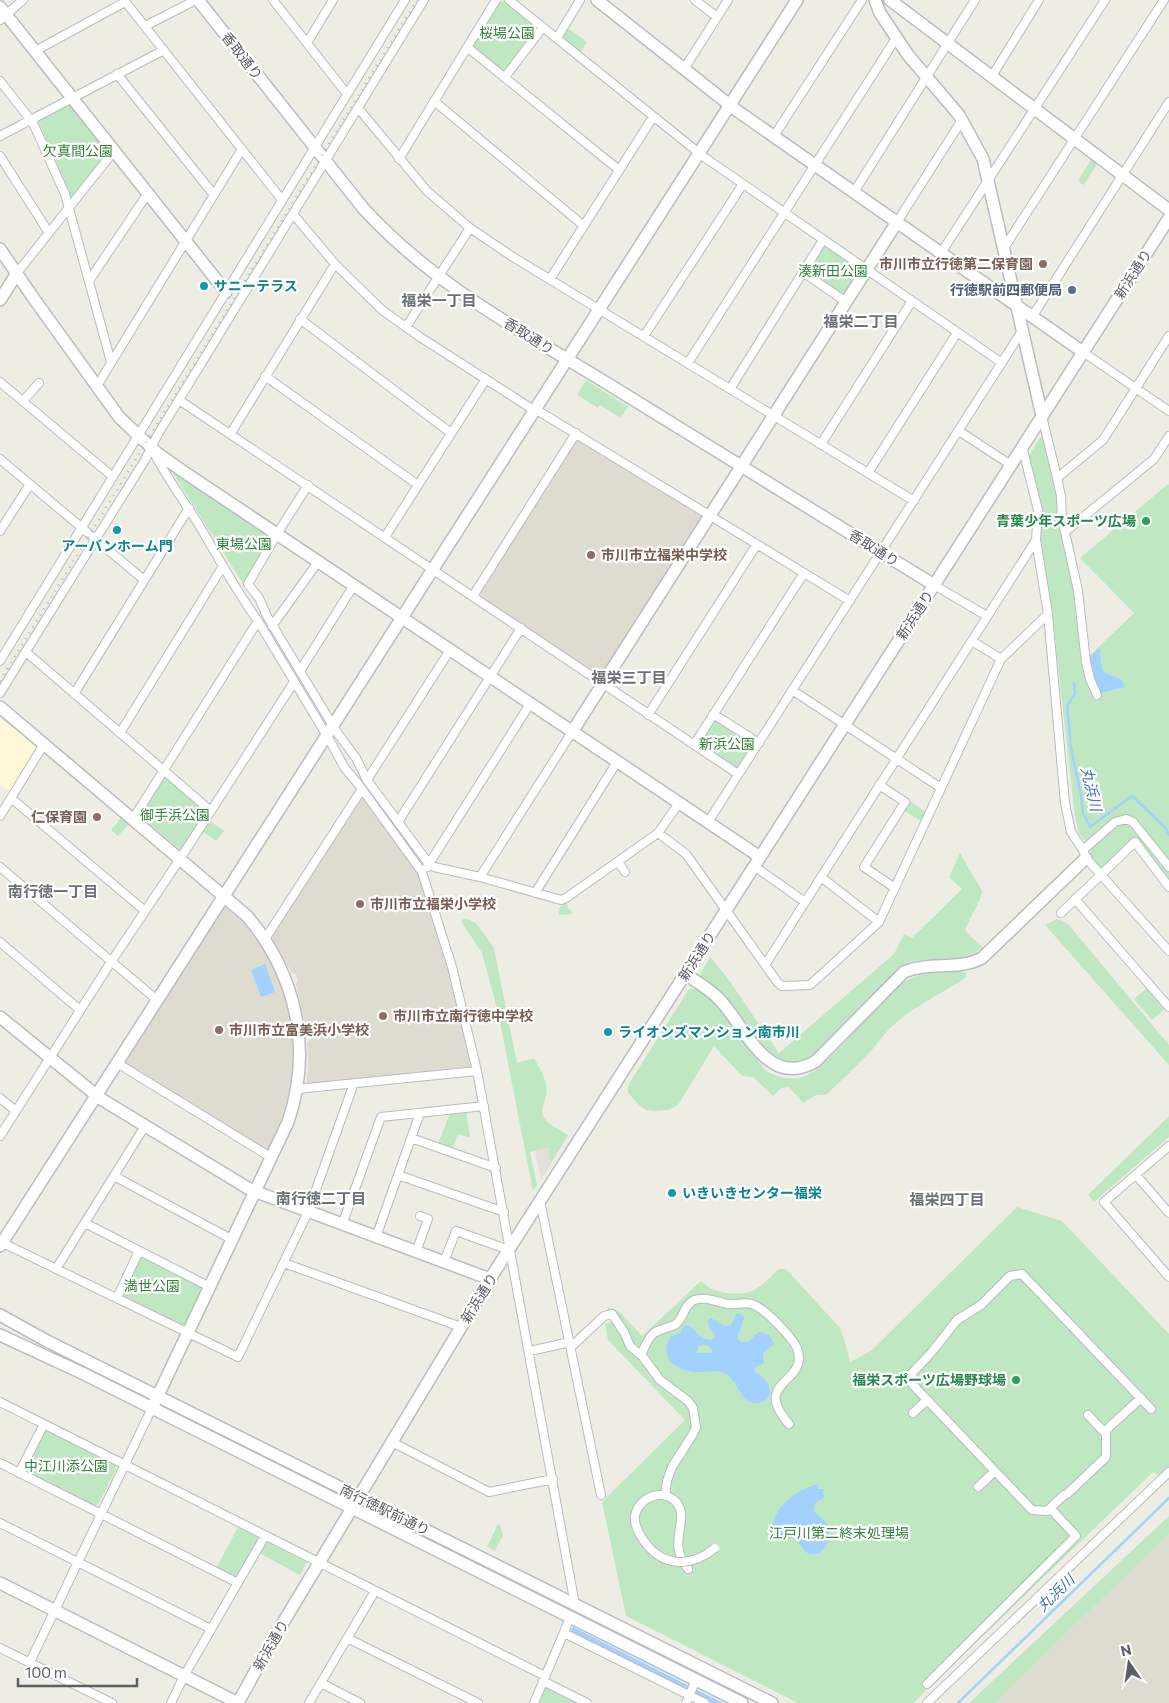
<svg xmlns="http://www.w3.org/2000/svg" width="1169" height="1703" font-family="Commissioner,'Noto Sans JP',sans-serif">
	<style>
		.commercial { fill: #fff8d8 }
		.industrial { fill: #e2e0db }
		.education { fill: #dedcd1 }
		.green { fill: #bfe7c1 }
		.water { fill: #a2d1ff; fill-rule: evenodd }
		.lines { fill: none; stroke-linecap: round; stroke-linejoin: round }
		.stream { stroke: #a2d1ff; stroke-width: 2.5 }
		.street-casing { stroke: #b8bbc0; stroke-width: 10 }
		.secondary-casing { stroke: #b9bcc2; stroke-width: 14 }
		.street { stroke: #fff; stroke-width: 8 }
		.secondary { stroke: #fff; stroke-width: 11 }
		.rail { stroke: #b4b5b5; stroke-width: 2.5; stroke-dasharray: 1 6; stroke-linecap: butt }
		.street-bridge-casing { stroke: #b8bbc0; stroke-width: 10; stroke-linecap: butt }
		.street-bridge { stroke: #fff; stroke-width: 8 }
		.education-dot { fill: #8d6e63; stroke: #fff; stroke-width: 2 }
		.culture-dot { fill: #0f9aa8; stroke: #fff; stroke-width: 2 }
		.service-dot { fill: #5c6f8a; stroke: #fff; stroke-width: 2 }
		.leisure-dot { fill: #2e9e5b; stroke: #fff; stroke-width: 2 }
		.labels { text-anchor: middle; stroke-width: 4.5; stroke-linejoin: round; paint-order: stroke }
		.park-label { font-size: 14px; fill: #32843c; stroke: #fff }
		.street-label { font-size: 14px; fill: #5b5f64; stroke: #fff }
		.education-label { font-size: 14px; font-weight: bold; fill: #785e54; stroke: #fff; text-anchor: start }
		.culture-label { font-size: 14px; font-weight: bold; fill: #0d838f; stroke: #fff; text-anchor: start }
		.service-label { font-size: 14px; font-weight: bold; fill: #4e5e75; stroke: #fff; text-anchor: end }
		.leisure-label { font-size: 14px; font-weight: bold; fill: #27864d; stroke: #fff; text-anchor: end }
		.neighbourhood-label { font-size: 15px; font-weight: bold; fill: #6c7176; stroke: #fff }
		.water-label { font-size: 15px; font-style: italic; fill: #4074bd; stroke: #fff }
	</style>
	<rect width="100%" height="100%" fill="#eeede3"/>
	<path class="commercial" d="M0 718 37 747 12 792 0 785Z"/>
	<path class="industrial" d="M548 1148 551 1163 541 1180 535 1151Z"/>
	<path class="education" d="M580 440 702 514V517L602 675 599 676 481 597 480 593 576 441Z
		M360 797H364L419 873 450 968 473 1066 472 1067 306 1084 308 1070 307 1042 310 1040 309 1025 305 1023 296 984 298 980 296 974 292 973 271 936Z
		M225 906 243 922 267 955 283 991 290 1021 293 1045 291 1083 280 1123 269 1149 265 1150 125 1063Z
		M1169 1534V1703H995Z"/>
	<path class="green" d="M504 1 535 27 536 31 506 70 502 71 475 48 474 43 498 2Z
		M567 27 587 42 580 53 563 39 562 35Z
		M67 103 71 104 107 149V153L72 199 37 119Z
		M1092 158 1098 162 1084 185 1080 183 1079 179Z
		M827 246 858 268 859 271 844 294 840 295 809 273 808 270 823 247Z
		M586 380 628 407 622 416 619 417 600 405 598 408 577 395Z
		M1041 436 1044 438 1057 492 1058 519 1075 591 1081 664 1134 613 1080 558 1168 484 1169 485V883L1135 839 1102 870 1092 858 1090 848 1079 833 1075 817 1052 612 1028 457Z
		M171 470 270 536V539L244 585Z
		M714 720H717L752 742V745L739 767 735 768 702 745 701 740Z
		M167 778 204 810 205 815 182 851 139 815 162 779Z
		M909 801 926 812 922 822 903 810Z
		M121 818 129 824 118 836 111 830Z
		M210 821 224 831 216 841 202 831Z
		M960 853 982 891 981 897 965 929 969 935 983 947C964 963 937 957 915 961 910 961 905 964 900 966L817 1053C799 1062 786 1067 768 1053L729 1004 702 979 700 975 710 957 726 976 779 1053 894 954 904 934 912 938 962 889 949 877Z
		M565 903 573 914 558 915 560 907Z
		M465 918 476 923 494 948 517 1063 534 1058C540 1069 549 1082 546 1096 544 1104 539 1112 545 1119 550 1126 561 1130 568 1135L551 1163 548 1148 530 1152 537 1185 533 1191 498 1012 482 953 461 921Z
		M1057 919 1068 924 1169 1045V1065L1045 925Z
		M960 971 966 973V977C944 993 919 1003 898 1021 884 1032 879 1043 867 1055 854 1069 839 1082 826 1095H816L803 1103 789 1087 781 1088 773 1096 753 1077 742 1076 714 1046 678 1105 668 1110 655 1111 646 1110 640 1106 629 1094 627 1090 630 1082 689 989C700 987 708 996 716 1003L765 1070C774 1076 787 1080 798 1078 829 1074 876 997 908 980 924 971 942 972 960 971Z
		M1148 987 1166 1008 1152 1020 1134 999Z
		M466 1111 470 1138 458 1134 452 1149 438 1144 450 1113Z
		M1169 1116V1137L1094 1202 1088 1195Z
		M1017 1207 1062 1221 1169 1334V1480L1153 1472 913 1703H798L626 1616 602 1502 685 1420 608 1340 605 1324 611 1322 607 1307 619 1311 642 1336 701 1281C704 1283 707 1287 710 1288 721 1294 743 1296 754 1290 764 1285 771 1276 779 1269H786L840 1328 845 1342 850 1362 871 1351Z
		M142 1255 201 1286 202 1289 185 1325 181 1326 122 1297 121 1294 139 1256Z
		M42 1430H46L115 1465 116 1469 98 1505 94 1506 25 1470 24 1467Z
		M1169 1516V1534L995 1703H969Z
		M498 1524 500 1525 503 1535 495 1551 487 1547Z
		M238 1527 257 1536 258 1540 238 1575 235 1576 217 1567Z
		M269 1541 307 1562 300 1575 259 1553 265 1542Z
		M547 1687 579 1703H538L544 1689Z"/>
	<path class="water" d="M1098 649H1100C1102 675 1099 670 1122 680L1124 687 1101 693 1093 677 1089 658Z
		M265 964 275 992 261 997 251 970Z
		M737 1313 742 1314 744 1318 738 1335V1340L741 1342H747L759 1332 769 1335 774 1344 763 1353 764 1363 755 1368V1372C770 1378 778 1401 757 1403 742 1405 738 1383 728 1375 717 1368 706 1373 694 1372 674 1369 658 1357 671 1336L680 1333 684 1326 687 1325C697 1329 701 1343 714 1339L715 1336C713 1330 706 1326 709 1319L711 1318 724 1326 731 1325ZM703 1345H707L713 1350 711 1353H697L698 1346Z
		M818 1484V1489H824L823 1493 825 1497 816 1502 813 1511 826 1522 830 1538C827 1547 818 1560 806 1552 802 1549 800 1543 796 1540 788 1534 777 1538 772 1527 778 1502 795 1492 818 1484Z
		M573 1627 723 1703H710L570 1632Z"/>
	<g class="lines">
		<path class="stream" d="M1074 683 1075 694 1067 706 1071 748 1081 795 1083 813 1090 827 1132 796 1165 827 1169 835
			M958 1703 1169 1498"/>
		<g class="street-casing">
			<path id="street" d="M124 0 282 200
				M273 0 347 94
				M509 0 704 157 1002 363
				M695 0 717 17
				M0 20 23 0
				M145 26 196 0
				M557 38 580 0
				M307 43 333 0
				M467 47 619 170
				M35 51 125 2
				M684 69 728 0
				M117 74 214 195
				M992 76 1039 0
				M505 77 543 27
				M0 81 33 123 65 194 111 362
				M434 101 584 226
				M358 108 427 191 470 228 513 257 914 501
				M0 136 164 50
				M774 136 862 0
				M0 156 49 233
				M399 159 496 0
				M854 192 975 0
				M293 214 335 264 382 310 420 337 529 407 540 412 850 601
				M897 222 962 120
				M1004 248 1164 0
				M941 253 1105 0
				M803 272 846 302
				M17 273 114 151
				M550 279 653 117
				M89 281 148 193
				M1032 317 1169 102
				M300 319 451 433
				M406 327 470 228
				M644 336 743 184
				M1083 352 1169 411
				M688 363 893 43 897 39
				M265 376 418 485
				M0 382 113 477
				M97 386 242 149
				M730 389 823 240
				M179 400 738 774
				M23 401 39 383
				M1042 416 1057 478 1061 496 1062 518 1078 591 1086 662 1090 679 1097 695
				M959 431 1011 465
				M231 433 335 264
				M821 444 912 301
				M1022 446 1038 510 1036 540 1048 614 1065 803 1071 832 1083 850 1086 858 1169 951
				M154 453C167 478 184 501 199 525 218 557 236 591 258 621L330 741 344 767 359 785 422 872 452 967 477 1071 575 1605
				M0 459 144 580
				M868 473 957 333
				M1057 478 1103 440 1169 336
				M308 485 277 534 248 584 259 598 267 616 336 731 356 758 367 780 429 864 434 867 480 877 561 900 566 898 658 833 679 803
				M0 531 30 484
				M1065 532 1154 459 1169 436
				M385 537 486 379
				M934 585 987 616
				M473 596 576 433
				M272 626 318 562
				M972 641 1001 659
				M26 652 211 811
				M0 661 405 0
				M300 671 354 585
				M792 690 941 788
				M0 693 145 460 158 434 424 0
				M74 694 189 508
				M713 714 759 743
				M648 715 757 544
				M120 733 223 566
				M694 745 804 573
				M367 780 450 650
				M879 785 905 802 864 867 895 888
				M11 798 145 911
				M0 816 44 744
				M133 819 258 621
				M398 822 521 628
				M708 822 1022 331
				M658 833 686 854 778 983 782 986 810 985 879 922 1001 659 1048 614
				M1083 850 1115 822 1126 819 1133 822 1169 867
				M618 862 625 872
				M754 866 805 902
				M0 867 157 1000
				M427 867 530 704
				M480 877 572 732
				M821 877 879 922
				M535 893 617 762
				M1075 899 1169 1007
				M1061 913 1135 842 1169 887
				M265 939 362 789
				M0 942 80 1010
				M765 965 1036 540
				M117 1063 272 1158
				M297 1089 477 1071
				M0 1098 16 1111
				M0 1136 111 962 180 859 294 682
				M411 1138 496 1168
				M1169 1146 1104 1202 1169 1277
				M398 1175 504 1212
				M1136 1175 1169 1213
				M114 1176 233 1240
				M540 1201 601 1495
				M85 1223 210 1287
				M342 1225 381 1117 484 1106
				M376 1237 420 1113
				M0 1240 7 1245 238 1357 308 1212 354 1083
				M416 1252 428 1219 420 1216
				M444 1262 456 1231 509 1250
				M284 1263 461 1327
				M56 1269 145 1126
				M117 1298 139 1251
				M571 1347 604 1316 612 1314 624 1332 630 1346 643 1357 660 1380 688 1401 693 1408 696 1427 693 1434 672 1467 667 1481 665 1496
				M530 1351 570 1342
				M641 1355C644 1349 647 1340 652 1335 658 1328 668 1329 676 1324 684 1317 684 1305 694 1300 706 1296 717 1302 728 1304 737 1305 746 1301 754 1305 765 1309 792 1337 797 1348 810 1385 750 1379 789 1424
				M0 1402 545 1676
				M913 1413 927 1400
				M1088 1415 1106 1434V1457L1067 1494 1064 1495 1047 1511 1032 1510 913 1385 912 1373 931 1353 957 1320 981 1305 1010 1276 1022 1274 1151 1409
				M1104 1432 1141 1398
				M392 1442 489 1492 553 1479
				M0 1463 238 1583
				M19 1473 44 1424
				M978 1487 995 1471
				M0 1523 211 1629
				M644 1541C639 1534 634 1525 635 1516 638 1497 664 1487 677 1503 690 1521 666 1542 688 1569
				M564 1633 705 1703
				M347 1638 478 1703
				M0 1648 112 1703
				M30 1662 152 1408
				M543 1681 587 1703
				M321 1683 360 1703
				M927 1684 1076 1536 1050 1508
				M171 1703 184 1676 265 1536
				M309 1703 375 1591
				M534 1703 570 1618
				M686 1703 696 1680
				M927 1703 1169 1472"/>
		</g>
		<g class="secondary-casing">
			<path id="secondary" d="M198 0 363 208C435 287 524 332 613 387 720 453 827 519 934 585
				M597 0 736 110 1083 352
				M875 0 880 13 908 55 959 115 983 159 1042 416
				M890 0 1169 210
				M0 7 226 292
				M0 249 32 296 119 417 157 453 184 472 760 857
				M0 300 17 273
				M0 707 247 916C296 974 313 1049 288 1122L152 1408
				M572 732 897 222
				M685 974C697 982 710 989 720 1000 746 1028 768 1090 816 1061L904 972C929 961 958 971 982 958L1086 858
				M0 1017 101 1099 251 1190 490 1279
				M0 1246 797 0
				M0 1315 47 1341 772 1703
				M0 1335 82 1373 742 1703
				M0 1583 238 1703
				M238 1703 269 1646 490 1279 1169 218"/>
		</g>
		<use href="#street" class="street"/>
		<use href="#secondary" class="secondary"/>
		<path class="rail" d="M0 681 417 0"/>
		<g class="street-bridge-casing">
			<path id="street-bridge" d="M644 1541C662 1567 691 1568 715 1548"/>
		</g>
		<use href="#street-bridge" class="street-bridge"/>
	</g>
	<g class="education-dot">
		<circle cx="1043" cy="264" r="5"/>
		<circle cx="591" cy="555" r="5"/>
		<circle cx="97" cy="817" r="5"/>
		<circle cx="360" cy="904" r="5"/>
		<circle cx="383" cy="1016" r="5"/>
		<circle cx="219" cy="1030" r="5"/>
	</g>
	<g class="culture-dot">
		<circle cx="204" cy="286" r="5"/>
		<circle cx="117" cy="530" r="5"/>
		<circle cx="608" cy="1032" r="5"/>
		<circle cx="672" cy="1193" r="5"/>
	</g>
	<circle class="service-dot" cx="1072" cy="290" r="5"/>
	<g class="leisure-dot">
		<circle cx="1146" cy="521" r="5"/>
		<circle cx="1016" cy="1380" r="5"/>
	</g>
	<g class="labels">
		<g class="park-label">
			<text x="507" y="38">桜場公園</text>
			<text x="78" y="156">欠真間公園</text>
			<text x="833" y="276">湊新田公園</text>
			<text x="244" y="549">東場公園</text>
			<text x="727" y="749">新浜公園</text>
			<text x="175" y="820">御手浜公園</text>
			<text x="152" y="1291">満世公園</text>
			<text x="66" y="1471">中江川添公園</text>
			<text x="839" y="1538">江戸川第二終末処理場</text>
		</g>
		<g class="street-label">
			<text transform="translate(242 56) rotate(52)" y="5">香取通り</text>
			<text transform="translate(1133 274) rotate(-57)" y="5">新浜通り</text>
			<text transform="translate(529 336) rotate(32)" y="5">香取通り</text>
			<text transform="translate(874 548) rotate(32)" y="5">香取通り</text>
			<text transform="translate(915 615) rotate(-57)" y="5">新浜通り</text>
			<text transform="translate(697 956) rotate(-57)" y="5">新浜通り</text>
			<text transform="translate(479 1298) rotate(-58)" y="5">新浜通り</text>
			<text transform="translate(385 1510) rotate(26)" y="5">南行徳駅前通り</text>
			<text transform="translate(271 1645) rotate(-60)" y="5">新浜通り</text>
		</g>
		<g class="education-label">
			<text x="1033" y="269" text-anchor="end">市川市立行徳第二保育園</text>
			<text x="601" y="560">市川市立福栄中学校</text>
			<text x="87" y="822" text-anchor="end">仁保育園</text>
			<text x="370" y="909">市川市立福栄小学校</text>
			<text x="393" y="1021">市川市立南行徳中学校</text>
			<text x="229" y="1035">市川市立富美浜小学校</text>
		</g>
		<g class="culture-label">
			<text x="214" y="291">サニーテラス</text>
			<text x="117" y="551" text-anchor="middle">アーバンホーム門</text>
			<text x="618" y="1037">ライオンズマンション南市川</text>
			<text x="682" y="1198">いきいきセンター福栄</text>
		</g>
		<g class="service-label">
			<text x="1062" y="295">行徳駅前四郵便局</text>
		</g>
		<g class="leisure-label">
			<text x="1136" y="526">青葉少年スポーツ広場</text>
			<text x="1006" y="1385">福栄スポーツ広場野球場</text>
		</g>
		<g class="neighbourhood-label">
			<text x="439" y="306">福栄一丁目</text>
			<text x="861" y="327">福栄二丁目</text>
			<text x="629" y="683">福栄三丁目</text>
			<text x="53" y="897">南行徳一丁目</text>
			<text x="321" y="1204">南行徳二丁目</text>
			<text x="947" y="1205">福栄四丁目</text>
		</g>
		<g class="water-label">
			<text transform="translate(1091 789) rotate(77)" y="5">丸浜川</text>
			<text transform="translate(1056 1593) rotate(-44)" y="5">丸浜川</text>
		</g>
	</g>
	<g transform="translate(1129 1663) rotate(347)" stroke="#ffffff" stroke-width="4" paint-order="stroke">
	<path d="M0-4L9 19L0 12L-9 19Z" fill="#5b5f64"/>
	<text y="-8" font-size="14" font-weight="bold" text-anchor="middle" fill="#5b5f64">N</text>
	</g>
	<path d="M18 1678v8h119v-8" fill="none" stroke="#5b5f64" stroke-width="2.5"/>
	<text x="25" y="1678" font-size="15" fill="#5b5f64" stroke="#ffffff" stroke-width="4" paint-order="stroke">100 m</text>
</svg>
